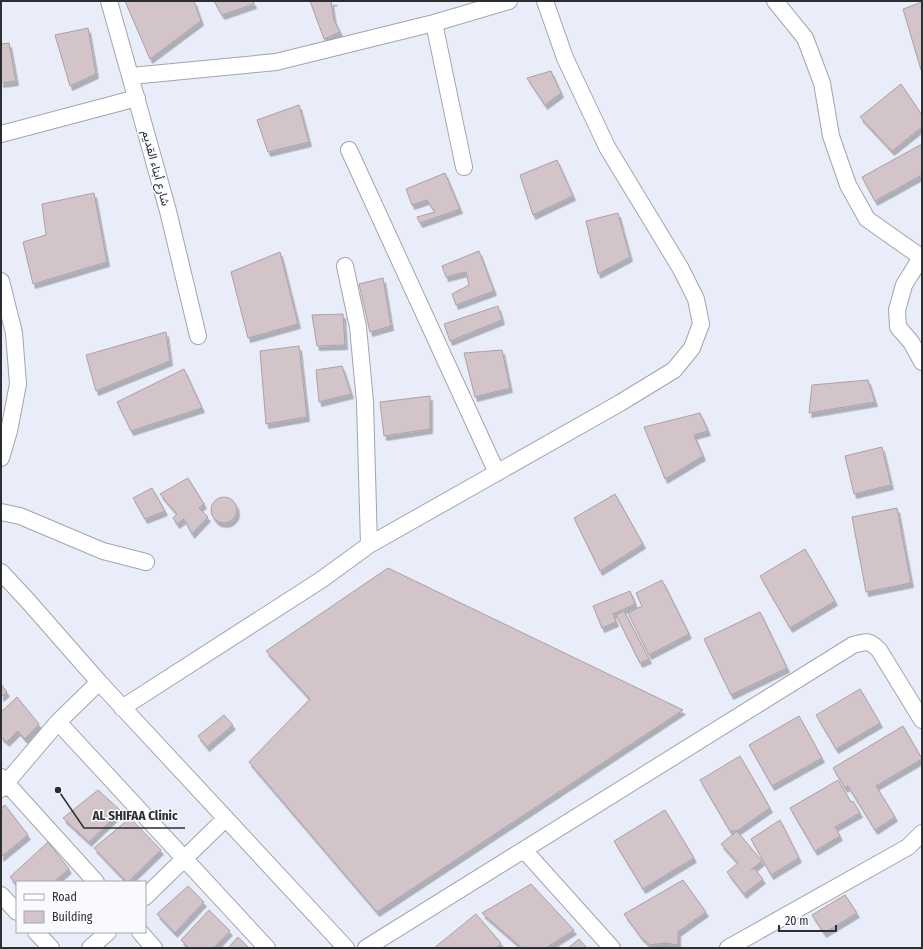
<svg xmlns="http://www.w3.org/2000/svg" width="923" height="949" font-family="'Fira Sans Condensed',Vazirmatn,sans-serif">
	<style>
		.building { fill: #d2c4c8; stroke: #ada0a4; filter: url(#shadow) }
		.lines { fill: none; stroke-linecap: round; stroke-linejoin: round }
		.street-casing { stroke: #a1a5b0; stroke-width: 18 }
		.street { stroke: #fff; stroke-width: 16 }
		.labels { text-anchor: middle; stroke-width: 3; stroke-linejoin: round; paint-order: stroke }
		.street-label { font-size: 12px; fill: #2c2e32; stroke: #f9faff }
		.leader { fill: none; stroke: #2c2e32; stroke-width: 1.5 }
		.callout-dot { fill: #2c2e32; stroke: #f9faff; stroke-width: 1.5 }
		.callout-label { font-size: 13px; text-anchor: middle; font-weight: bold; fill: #2c2e32; stroke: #f9faff; stroke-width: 3; stroke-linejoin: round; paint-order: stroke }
	</style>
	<defs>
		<filter id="shadow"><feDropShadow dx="2.5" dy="4.5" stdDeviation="0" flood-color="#0004"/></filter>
	</defs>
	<rect width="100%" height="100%" fill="#e9edf9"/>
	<path class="building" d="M125 1H194L201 21 150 59Z
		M214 1H253L254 4 222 15Z
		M310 1H335L331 2 334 20 340 32 324 39Z
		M922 2V69L921 70 903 9Z
		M88 28 96 74 70 86 55 35Z
		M9 43 16 81 1 83V44Z
		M551 71 561 93 545 105 527 78Z
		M901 84 922 115V127L892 151 860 117Z
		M299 105 309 142 268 152 257 120Z
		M922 144V175L875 201 862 177Z
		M557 160 573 196 533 215 520 175Z
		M445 173 460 209 420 223 417 217 435 212 427 200 412 205 406 189Z
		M94 193 107 262 33 284 23 242 46 235 42 204Z
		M618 213 630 257 598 274 586 221Z
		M479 251 494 291 456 305 452 294 469 285 466 272 446 277 442 266Z
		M280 252 298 324 248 338 231 272Z
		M383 278 391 326 370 332 359 284Z
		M498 306 502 320 450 341 444 324Z
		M343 314 345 345 317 346 312 315Z
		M166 332 170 361 96 391 86 355Z
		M299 346 307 417 266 424 260 351Z
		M502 350 510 388 475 397 464 353Z
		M342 366 351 394 319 402 316 370Z
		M184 369 202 408 131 431 117 402Z
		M868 380 875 402 809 413 812 385Z
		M430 396V429L384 436 380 402Z
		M700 413 708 431 694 435 703 456 665 479 644 427Z
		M882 447 891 485 854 494 845 456Z
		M188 478 204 504 199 508 208 517 192 534 184 519 177 524 173 518 177 514 160 494Z
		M152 488 165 511 145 519 133 498Z
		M615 494 643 544 600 571 574 518Z
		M211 510a13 13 0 1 1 26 0a13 13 0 1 1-26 0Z
		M897 508 911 583 866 592 852 517Z
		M805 549 835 601 790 628 760 576Z
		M388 568 683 710 377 912 249 762 310 699 266 651Z
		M662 580 689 634 649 655 628 613 642 606 636 593Z
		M630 591 635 604 613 614 616 622 602 628 593 606Z
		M624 611 649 659 640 663 616 615Z
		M760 612 787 668 731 695 704 639Z
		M1 684 7 692 1 697Z
		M860 689 880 723 836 749 816 715Z
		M17 697 39 724 25 739 18 731 7 742 1 737V712Z
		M224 715 233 725 207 747 198 736Z
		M799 716 822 758 772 786 749 745Z
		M903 726 922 759 876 786 895 817 875 830 848 786 845 788 833 768Z
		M740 756 770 808 737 831H730L700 780Z
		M838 780 851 802 853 801 860 813 835 827 840 836 815 851 790 808Z
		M98 790 121 811 89 842 63 818Z
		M5 805 28 835 1 857V808Z
		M665 810 694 858 643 889 614 841Z
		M130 818 161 850 128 882H127L94 848Z
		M780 820 799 858 771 875 751 839Z
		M737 831 762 861 751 870 754 868 763 879 744 894 727 872 738 863 721 844Z
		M48 842 69 869 54 882H17V885L10 877Z
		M683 880 706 912 678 932V945L665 943 650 945 641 937 624 914Z
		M531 884 574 930 546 948H522L482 913Z
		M188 886 204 902 175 933 157 914Z
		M845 895 857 913 824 933 812 915Z
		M209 910 230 931 214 948H189L181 940Z
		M476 914 501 943 497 948H434Z
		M238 937 249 948H228Z
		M579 939 587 948H568Z"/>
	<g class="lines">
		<g class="street-casing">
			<path id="street" d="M109 1 168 211 198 336
				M775 1 805 38 822 83 831 136 848 185 867 219 921 257
				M434 23 464 167
				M131 76 276 62 434 23 509 1
				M1 134 137 98
				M349 150 497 473
				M922 256 904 285 897 310 898 327 911 342 922 362
				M345 266 358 327 365 402 369 545
				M1 281 14 333 18 384 9 431 1 458
				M1 512 20 516 103 551 146 562
				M1 572 28 601 99 682 346 948
				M122 708 321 580 369 545 620 403 674 370 692 348 701 324 696 299 681 269 607 147 565 58 545 1
				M58 722 267 948
				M1 777 96 882
				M1 789 58 722 99 682
				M524 850 612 948
				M1 895 17 912
				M145 897 225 819
				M36 932 51 948
				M140 932 154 948
				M90 948 108 932
				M366 948 853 645C867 641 869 640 879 650L922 720
				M728 948 908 847 922 833"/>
		</g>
		<use href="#street" class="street"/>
	</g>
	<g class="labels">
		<g class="street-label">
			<text transform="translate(156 168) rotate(75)" y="4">شارع أبناء القديم</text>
		</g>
	</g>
	<path class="leader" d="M58 790L84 828H185"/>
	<circle class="callout-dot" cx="58" cy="790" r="4"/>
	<g class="callout-label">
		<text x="135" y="820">AL SHIFAA Clinic</text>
	</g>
	<rect width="923" height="949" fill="none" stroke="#2c2e32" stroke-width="4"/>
	<rect x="16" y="881" width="130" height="52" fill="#f9faff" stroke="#a7a8ad"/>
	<rect x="24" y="894" width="20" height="6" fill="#ffffff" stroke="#a7a8ad"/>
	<text x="52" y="901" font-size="12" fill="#2c2e32">Road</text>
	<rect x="24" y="911" width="20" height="12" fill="#d2c4c8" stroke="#a7a8ad"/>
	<text x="52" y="921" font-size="12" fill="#2c2e32">Building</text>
	<path d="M779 925v6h57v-6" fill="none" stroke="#2c2e32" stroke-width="2"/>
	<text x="785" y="925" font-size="12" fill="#2c2e32" stroke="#f9faff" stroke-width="3" paint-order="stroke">20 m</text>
</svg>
